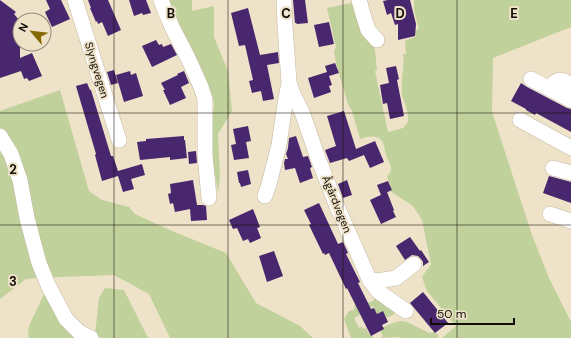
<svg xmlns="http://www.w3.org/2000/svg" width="571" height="338" font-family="'DM Sans',sans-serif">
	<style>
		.green { fill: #c1d19b }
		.building { fill: #49276e }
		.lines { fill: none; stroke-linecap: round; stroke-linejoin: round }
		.minor-casing { stroke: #c4b8a0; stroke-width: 16 }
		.minor { stroke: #fff; stroke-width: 15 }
		.grid { fill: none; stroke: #120d06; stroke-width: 1; stroke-opacity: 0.55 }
		.labels { text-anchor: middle; stroke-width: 4; stroke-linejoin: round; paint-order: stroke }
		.street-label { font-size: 11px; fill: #120d06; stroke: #eee2c9 }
		.grid-label { font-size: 13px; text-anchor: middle; font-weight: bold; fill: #120d06; stroke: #eee2c9; stroke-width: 4; stroke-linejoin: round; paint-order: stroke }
	</style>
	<rect width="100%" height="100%" fill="#eee2c9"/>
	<path class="green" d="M168 0H192V11L214 6V37L228 71 232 111 218 134 220 177 218 193 210 143 214 103 197 62 170 10Z
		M414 0H571V27L493 58 492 112 532 235 549 278 571 322V338H442L456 326 427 291 422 277 431 264 422 220 413 206 390 191 392 190 387 176 390 173C393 165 388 162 386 155 385 152 384 142 381 140 377 134 365 137 360 139L352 111 348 104 336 63 334 52 336 46 335 43 327 8 357 2 375 50 377 70 375 71 388 132 403 128 408 122C408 117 408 112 406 107 405 103 403 99 402 95 400 81 405 67 403 54H406L405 41 416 36 414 31 419 29 414 10Z
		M60 90 89 191 102 200 129 207 135 214 172 231 226 253 256 303 300 326 313 338H170L149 294 114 275 35 278 26 279 0 299V111Z
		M105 288 124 290 148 338H102L95 335 99 298Z
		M44 294 46 297 78 338H29L28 333 29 326Z
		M372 294 396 310 394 314 389 317H386L382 314 378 316 373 306 359 313 360 315 354 318 359 328 362 327 363 329 366 328 369 334 371 333 373 338H351L344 319 349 311 354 310 355 302C361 302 370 304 374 300Z
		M401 321 407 322 429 333 435 332 439 336 437 338H402L399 337 380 338 383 336 379 329 393 323Z"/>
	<path class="building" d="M0 0 16 12 14 14 20 21V58L32 53 42 76 29 81 27 78 24 79 21 71 0 78Z
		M46 0H61L70 19 52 27 45 12 50 9Z
		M88 0H108L121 30 108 36 102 22 98 24 97 21 96 22 90 8H91Z
		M129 0H146L151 13 143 15 142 13 134 16Z
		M293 0H305L308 23 297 24 296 23H295Z
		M388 0H410L416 24 415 36 398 40V24L395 25 391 13 387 15 383 1Z
		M248 8 260 55 278 52 279 63 267 65 274 99 263 101 261 91 252 93 249 81 253 80 245 45 239 46 231 13Z
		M329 22 334 44 319 47 314 25Z
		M156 40 159 45 162 44 163 47 171 44 177 55 152 67 142 46Z
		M335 63 339 73 329 76 332 85 329 86 331 92 314 98 308 78 327 72 325 66Z
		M396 66 399 79 397 80 404 116 390 119 387 103 383 104 380 85 389 83 386 68Z
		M114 70 118 83 111 85 107 72Z
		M130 71 131 75 136 73 143 96 124 102 116 75Z
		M184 71 189 83 181 87 186 98 170 105 163 90H165L161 83 178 75 177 74Z
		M87 83 90 90H91L111 156H113L118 171 142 164 145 175 131 179 134 189 123 192 118 176 102 181 95 155 96 154 76 86Z
		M521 83 527 87 567 108 571 109V132L536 113 535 115 526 110V109L511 101Z
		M344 111 356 149 375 141 384 162 370 168 364 155 349 161 347 158 330 163 325 150 336 146 327 116Z
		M248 126 251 141 246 142 249 158 234 160 231 145 236 144 233 129Z
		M184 136V140H185L187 158 170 160V157L140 160 137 142 146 141V139Z
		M296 136 303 157 308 156 312 167 310 168 313 178 300 183 295 168 285 170 284 163 285 159H288L286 154 288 148 289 138Z
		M196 151 197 163 189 164 188 152Z
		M248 170 251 184 241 187 240 183H239L237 172Z
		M549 176 571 182V203L543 193Z
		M193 180 197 205H203L206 206 207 220 191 221 190 209 175 212 173 203 170 204 168 194 171 193 170 184Z
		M347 180 352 195 343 198 338 184Z
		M388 181 392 190 381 195 377 185Z
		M387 192 394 210 393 211 396 217 381 224 370 200Z
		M319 203 338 244 343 242 348 253 346 254 360 282 358 283 371 309 374 308 377 314 383 311 388 322 382 325 384 329 371 336 347 288 346 289 329 253 325 255 324 253 323 254 309 225 311 224 304 210Z
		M253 209 260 227 257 228 261 238 250 243 248 239 243 241 237 228 233 229 229 220Z
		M410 237 420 251 421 250 429 262 423 266V262L421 259 418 256 412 255 405 260 396 246Z
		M274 251 283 276 267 282 259 256Z
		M423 292 448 323 435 333 410 303Z"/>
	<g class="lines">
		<g class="minor-casing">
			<path id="minor" d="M75 0 119 140
				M161 0 164 8 172 27 189 60 201 87 205 99V155L209 198
				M284 0 285 26 289 82 293 94 302 112 318 158 336 204 370 281 379 292 406 311
				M359 0 363 14 368 30 377 40
				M531 79 571 100
				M550 89C556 78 562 78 571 85
				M520 120 564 144 571 148
				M0 136 11 154 20 180 27 218 39 263 48 285 66 319 79 332 91 338
				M553 168 571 173
				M265 196 269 184 279 145 285 104 289 82
				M550 214 571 221
				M370 281 383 280 396 278 414 264"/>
		</g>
		<use href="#minor" class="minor"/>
	</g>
	<path class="grid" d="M114 0V338M228 0V338M343 0V338M457 0V338M0 113H571M0 225H571"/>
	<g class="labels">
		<g class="street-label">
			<text transform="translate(97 70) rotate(73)" y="4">Slyngvegen</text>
			<text transform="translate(337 204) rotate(68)" y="4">Ågårdvegen</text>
		</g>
	</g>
	<g class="grid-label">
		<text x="171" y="18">B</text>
		<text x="286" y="18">C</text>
		<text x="400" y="18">D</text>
		<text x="514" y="18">E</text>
		<text x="13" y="174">2</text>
		<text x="13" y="286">3</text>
	</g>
	<g transform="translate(32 32) rotate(298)"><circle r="19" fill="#eee2c9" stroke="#968d7b"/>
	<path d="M0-3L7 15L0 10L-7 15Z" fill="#846903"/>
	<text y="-6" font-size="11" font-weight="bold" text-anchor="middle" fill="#120d06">N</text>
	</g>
	<path d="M431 318v6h83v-6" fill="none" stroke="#120d06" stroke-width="2"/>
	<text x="437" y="318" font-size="12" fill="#120d06" stroke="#eee2c9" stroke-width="3" paint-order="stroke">50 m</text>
</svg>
